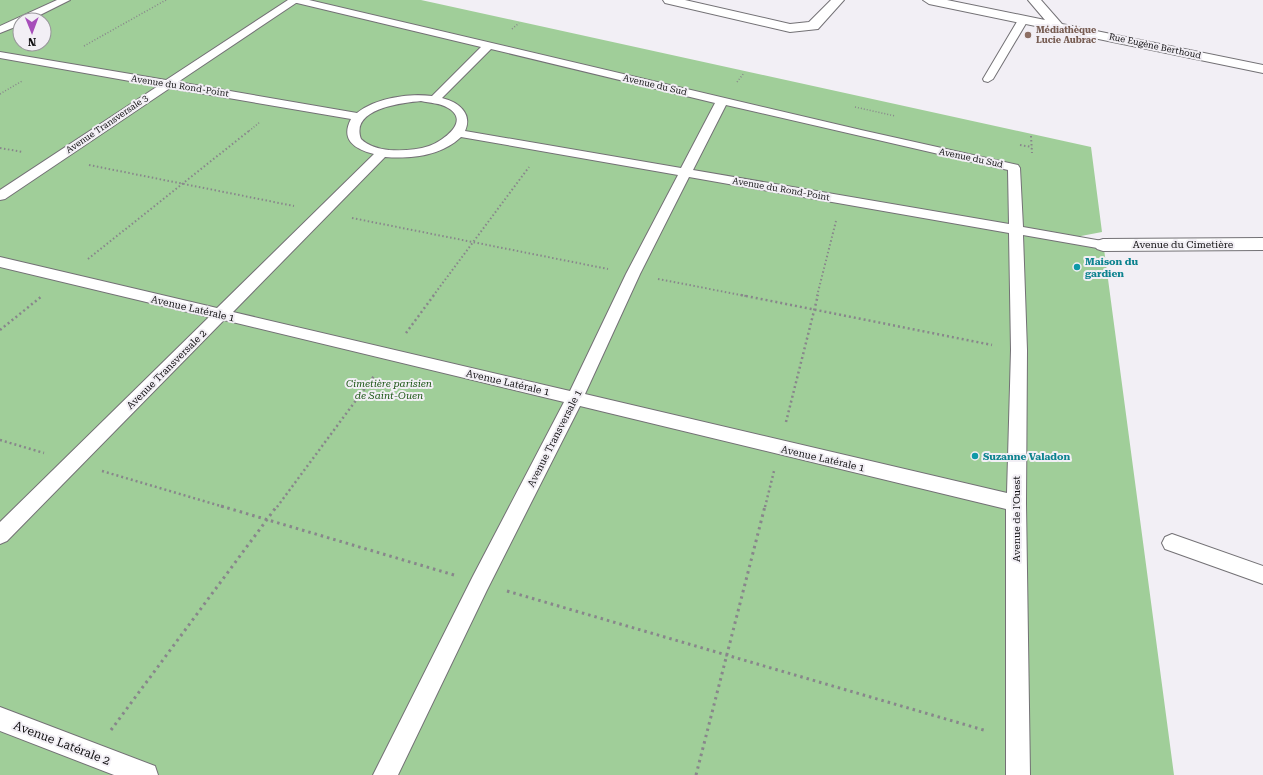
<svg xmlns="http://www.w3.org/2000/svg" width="1263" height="775" font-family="'Roboto Serif',serif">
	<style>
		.green { fill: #a0ce99; fill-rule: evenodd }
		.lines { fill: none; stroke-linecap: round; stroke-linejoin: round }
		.lane-casing { stroke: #737175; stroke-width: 2 }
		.street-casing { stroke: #737175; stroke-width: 2 }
		.path-far3 { stroke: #88868b; stroke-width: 1.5; stroke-dasharray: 1 2; stroke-linecap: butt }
		.path-far2 { stroke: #88868b; stroke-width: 2; stroke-dasharray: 1.5 2.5; stroke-linecap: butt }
		.path-far1 { stroke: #88868b; stroke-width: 2.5; stroke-dasharray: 2 3; stroke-linecap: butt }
		.path { stroke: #88868b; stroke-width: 3; stroke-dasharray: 2.5 4; stroke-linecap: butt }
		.lane { fill: #fff; fill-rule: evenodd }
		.street { fill: #fff; fill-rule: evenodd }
		.education-dot { fill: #8d6e63; stroke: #f2eff5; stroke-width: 1.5 }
		.culture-dot { fill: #0f9aa8; stroke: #f2eff5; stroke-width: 1.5 }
		.labels { text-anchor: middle; stroke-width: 4; stroke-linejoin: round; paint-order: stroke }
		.far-education-label { font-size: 9px; font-weight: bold; fill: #785e54; stroke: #f2eff5; text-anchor: start }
		.far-street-label { font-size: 9px; fill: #111012; stroke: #f2eff5 }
		.street-label { font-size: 10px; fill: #111012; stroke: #f2eff5 }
		.culture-label { font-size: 10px; font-weight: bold; fill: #0d838f; stroke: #f2eff5; text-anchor: start }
		.park-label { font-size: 10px; font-style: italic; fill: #1b5514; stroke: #f2eff5 }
		.near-street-label { font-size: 12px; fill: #111012; stroke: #f2eff5 }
	</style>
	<rect width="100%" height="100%" fill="#f2eff5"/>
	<path class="green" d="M0 0H421L1091 147 1102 232 1081 236 1080 240 1104 249 1174 775H0ZM20 20H44V44H20Z"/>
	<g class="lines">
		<g class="lane-casing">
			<path id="lane" d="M57 0H70L30 20H20V25L0 33V26Z
				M288 0H309L861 130 1018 165 1020 168 1023 227 1108 242 1110 245 1108 248 1103 249 1023 235 1027 350 1026 503 1030 775H1006V509L580 406 487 590 398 775H373L473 576 564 402 224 320 7 541 0 544V522L209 317 0 267V257L217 308 374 154C355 149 340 140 351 119L170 88 5 199 0 200V190L158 86 0 58V52L166 80ZM296 3H297L481 47 432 96C409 93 375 98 357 113L178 82ZM491 49 715 103 681 168 465 131C473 113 458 102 442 98ZM421 101C430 103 440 103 448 108 471 121 443 141 429 146 417 150 402 151 389 150 379 149 368 146 361 139 350 109 400 103 421 101ZM726 105 1008 170 1009 224 693 170ZM461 137 678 175 626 274 570 391 233 312 385 157C411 159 441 156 461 137ZM689 177 1009 233 1011 350 1007 493 585 394 640 274Z
				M1023 17 1028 20 993 79 988 82 984 81 983 79 1018 20Z
				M1172 534 1263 566V584L1165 549 1162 543 1165 537Z
				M0 707 155 766 158 775H114L0 731Z"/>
		</g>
		<g class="street-casing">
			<path id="street" d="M663 0H685L790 24 809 22 831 0H844L818 29 790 32 665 3Z
				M923 0H947L1045 20 1028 0H1041L1062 24 1263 65V73L929 4Z
				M1263 238V250L1103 251 1097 249 1094 245 1097 241 1103 239Z"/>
		</g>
		<path class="path-far3" d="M512 29 519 23
			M84 46 166 0
			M737 82 744 73
			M0 94 22 81
			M855 107 895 116
			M249 131 260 122"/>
		<path class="path-far2" d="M1031 136 1032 153
			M1020 145 1032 147
			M0 148 23 152
			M89 165 294 206
			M352 218 608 269
			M88 259 250 130
			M658 279 746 296
			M433 296 529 167
			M817 296 836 221"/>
		<path class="path-far1" d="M741 295 992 345
			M0 330 42 296
			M406 333 434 295
			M786 422 818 295
			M0 440 44 453
			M102 471 224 507
			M277 507 374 376
			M765 507 774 471"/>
		<path class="path" d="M221 506 454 575
			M507 591 987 731
			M111 730 277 506
			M696 775 765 506"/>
		<use href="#lane" class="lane"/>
		<use href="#street" class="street"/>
	</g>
	<circle class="education-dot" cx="1028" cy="35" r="4"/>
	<g class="culture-dot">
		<circle cx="1077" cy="267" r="4"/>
		<circle cx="975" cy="456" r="4"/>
	</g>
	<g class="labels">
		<g class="far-education-label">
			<text x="1036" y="33">Médiathèque<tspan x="1036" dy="10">Lucie Aubrac</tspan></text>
		</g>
		<g class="far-street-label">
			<text transform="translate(1155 46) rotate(12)" y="3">Rue Eugène Berthoud</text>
			<text transform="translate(655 85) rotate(13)" y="3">Avenue du Sud</text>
			<text transform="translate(180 86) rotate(9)" y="3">Avenue du Rond-Point</text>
			<text transform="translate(107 124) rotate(-34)" y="3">Avenue Transversale 3</text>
			<text transform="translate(971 158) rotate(12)" y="3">Avenue du Sud</text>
			<text transform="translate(781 189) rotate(10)" y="3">Avenue du Rond-Point</text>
		</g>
		<g class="street-label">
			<text x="1183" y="248">Avenue du Cimetière</text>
			<text transform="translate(193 308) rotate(13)" y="4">Avenue Latérale 1</text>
			<text transform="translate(166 369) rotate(-45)" y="4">Avenue Transversale 2</text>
			<text transform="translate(508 382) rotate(13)" y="4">Avenue Latérale 1</text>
			<text transform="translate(554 438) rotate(-63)" y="4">Avenue Transversale 1</text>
			<text transform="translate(823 458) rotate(13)" y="4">Avenue Latérale 1</text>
			<text transform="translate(1016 519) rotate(-90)" y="4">Avenue de l'Ouest</text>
		</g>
		<g class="culture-label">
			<text x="1085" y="265">Maison du<tspan x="1085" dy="12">gardien</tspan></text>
			<text x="983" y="460">Suzanne Valadon</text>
		</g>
		<g class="park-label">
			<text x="389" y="387">Cimetière parisien<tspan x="389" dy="12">de Saint-Ouen</tspan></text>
		</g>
		<g class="near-street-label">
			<text transform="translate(62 743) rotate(21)" y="4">Avenue Latérale 2</text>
		</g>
	</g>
	<g transform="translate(32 32) rotate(179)"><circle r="19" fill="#f2eff5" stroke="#98969a"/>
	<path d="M0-3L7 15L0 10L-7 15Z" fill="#a74eba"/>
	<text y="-6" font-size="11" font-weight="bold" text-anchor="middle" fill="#111012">N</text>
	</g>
</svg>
